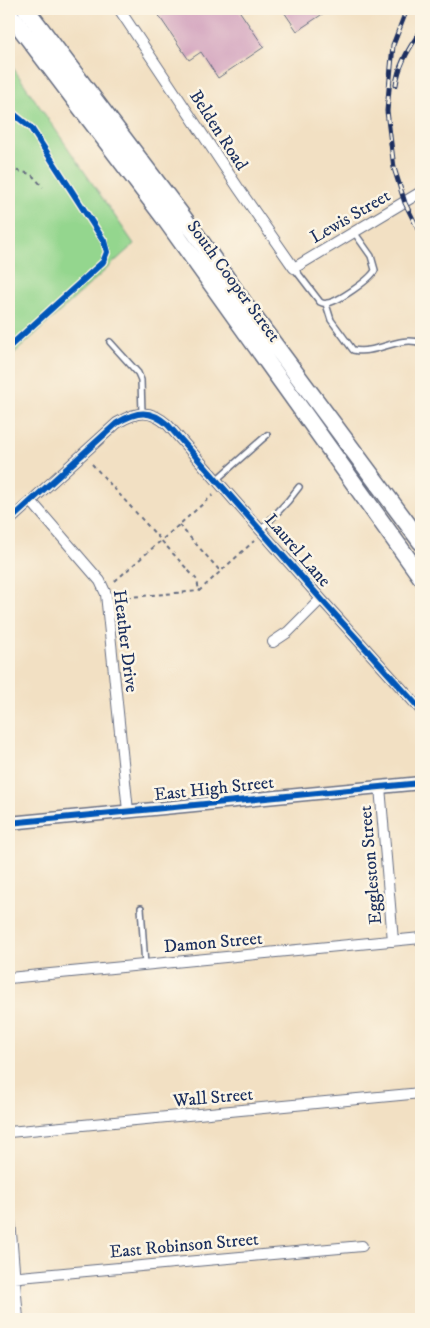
<svg xmlns="http://www.w3.org/2000/svg" width="430" height="1328" font-family="'IM FELL DW Pica',serif">
	<style>
		.green { fill: #94d68e; stroke: #588276 }
		.building { fill: #d09ebc }
		.lines { fill: none; stroke-linecap: round; stroke-linejoin: round }
		.service-casing { stroke: #666d81; stroke-width: 8 }
		.minor-casing { stroke: #666d81; stroke-width: 12 }
		.tertiary-casing { stroke: #666d81; stroke-width: 15 }
		.primary-casing { stroke: #666d81; stroke-width: 19 }
		.path { stroke: #666d81; stroke-width: 2; stroke-dasharray: 4 4; stroke-linecap: butt }
		.service { stroke: #fff; stroke-width: 5 }
		.minor { stroke: #fff; stroke-width: 10 }
		.tertiary { stroke: #fff; stroke-width: 12 }
		.primary { stroke: #fff; stroke-width: 16 }
		.rail-casing { stroke: #1b2f5e; stroke-width: 5 }
		.rail { stroke: #fcf5e5; stroke-width: 3; stroke-dasharray: 9; stroke-linecap: butt }
		.cycleway-casing { stroke: #fcf5e5; stroke-width: 9 }
		.cycleway { stroke: #0057b8; stroke-width: 6 }
		.labels { text-anchor: middle; stroke-width: 5; stroke-linejoin: round; paint-order: stroke }
		.street-label { font-size: 18px; fill: #1b2f5e; stroke: #fcf5e5 }
	</style>
	<rect width="100%" height="100%" fill="#fcf5e5"/>
	<filter id="ink" filterUnits="userSpaceOnUse"><feTurbulence type="fractalNoise" baseFrequency=".02" numOctaves="2"/><feDisplacementMap in="SourceGraphic" scale="10" xChannelSelector="R" yChannelSelector="G"/><feConvolveMatrix kernelMatrix="1 2 1 2 8 2 1 2 1" color-interpolation-filters="sRGB"/></filter>
	<filter id="wash" filterUnits="userSpaceOnUse"><feTurbulence type="fractalNoise" baseFrequency=".0096" numOctaves="4" result="noise"/><feDisplacementMap in="SourceGraphic" scale="20" xChannelSelector="R" yChannelSelector="G"/><feGaussianBlur stdDeviation="1.12" result="paint"/><feColorMatrix in="noise" values="0 0 0 0 0 0 0 0 0 0 0 0 0 0 0 0 0 1.4 0 .05"/><feComposite in="paint" operator="in"/></filter>
	<g filter="url(#wash)">
		<rect width="100%" height="100%" fill="#f2e0c3"/>
		<path class="green" d="M9 62 134 244 9 358Z"/>
		<g id="blocks">
			<path class="building" d="M170 9H238L264 47 218 78 201 52 189 60 159 16Z
				M282 9H330L297 31Z"/>
		</g>
	</g>
	<g filter="url(#ink)">
		<use href="#blocks" fill-opacity="0" stroke="#666d81" stroke-width="1"/>
		<g class="lines">
			<g class="service-casing">
				<path id="service" d="M294 268 320 302C322 303 325 304 327 303 338 302 371 279 375 270L371 256 354 232
					M326 304 331 320 353 350C376 355 399 335 421 343
					M110 342 138 373 141 380 142 413
					M216 480 267 435
					M261 530 288 501 299 487
					M141 908 145 965"/>
			</g>
			<g class="minor-casing">
				<path id="minor" d="M119 9 239 189 294 268 421 192
					M31 501 100 581 106 594 128 811
					M9 521 117 423C137 411 150 409 168 425L321 599 421 710
					M273 642 288 632 321 599
					M380 787 393 941
					M9 978 421 938
					M9 1132 421 1093
					M9 1208 18 1319
					M9 1278 362 1246"/>
			</g>
			<g class="tertiary-casing">
				<path id="tertiary" d="M9 823 421 783"/>
			</g>
			<g class="primary-casing">
				<path id="primary" d="M26 9 195 233 248 309 421 542
					M9 13 165 219 421 577"/>
			</g>
			<path class="path" d="M9 169 31 174 43 187
				M92 464 197 580 199 591
				M179 525 221 572
				M115 581 213 495
				M119 598 199 591 254 541"/>
			<use href="#service" class="service"/>
			<use href="#minor" class="minor"/>
			<use href="#tertiary" class="tertiary"/>
			<use href="#primary" class="primary"/>
			<g class="rail-casing">
				<path id="rail" d="M407 9 393 45 387 111 394 168 405 203 421 235
					M396 85C398 67 410 46 421 31"/>
			</g>
			<use href="#rail" class="rail"/>
			<g class="cycleway-casing">
				<path id="cycleway" d="M9 110 31 128 104 241 107 252 103 262 9 347
					M9 521 117 423C137 411 150 409 168 425L321 599 421 710
					M9 823 421 783"/>
			</g>
			<use href="#cycleway" class="cycleway"/>
		</g>
	</g>
	<g class="labels">
		<g class="street-label">
			<text transform="translate(219 130) rotate(57)" y="6">Belden Road</text>
			<text transform="translate(350 216) rotate(-30)" y="6">Lewis Street</text>
			<text transform="translate(234 281) rotate(54)" y="6">South Cooper Street</text>
			<text transform="translate(298 550) rotate(49)" y="6">Laurel Lane</text>
			<text transform="translate(126 641) rotate(83)" y="6">Heather Drive</text>
			<text transform="translate(214 788) rotate(-6)" y="6">East High Street</text>
			<text transform="translate(370 865) rotate(-95)" y="6">Eggleston Street</text>
			<text transform="translate(213 942) rotate(-5)" y="6">Damon Street</text>
			<text transform="translate(213 1097) rotate(-5)" y="6">Wall Street</text>
			<text transform="translate(184 1245) rotate(-5)" y="6">East Robinson Street</text>
		</g>
	</g>
	<rect width="430" height="1328" fill="none" stroke="#fcf5e5" stroke-width="30"/>
</svg>
